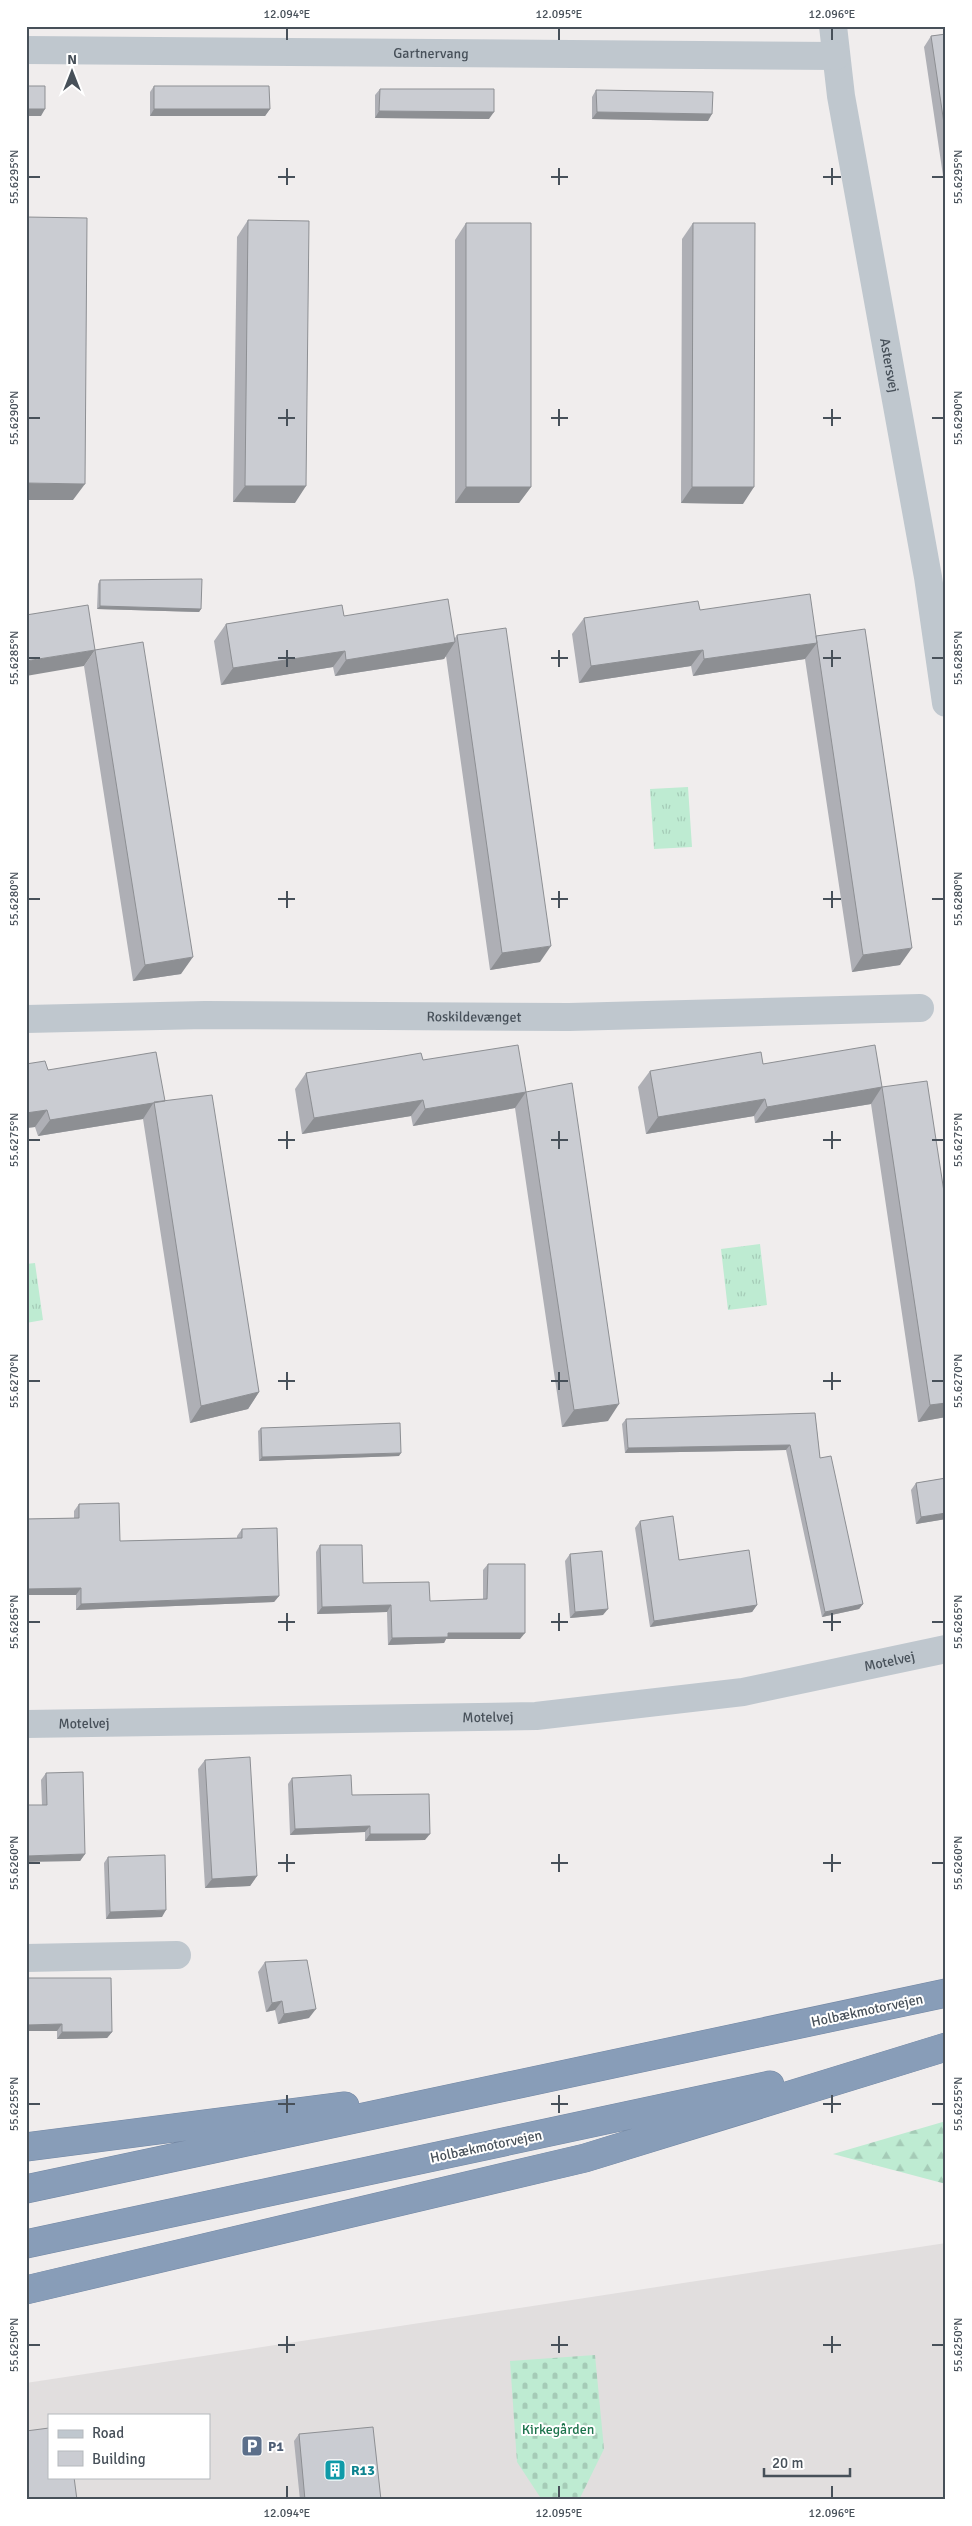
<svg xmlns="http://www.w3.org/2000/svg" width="972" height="2526" font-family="Signika,sans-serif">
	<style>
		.education { fill: #e1dede; fill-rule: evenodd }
		.grass { fill: url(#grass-tufts) }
		.forest { fill: url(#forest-firs) }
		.cemetery { fill: url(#cemetery-stones) }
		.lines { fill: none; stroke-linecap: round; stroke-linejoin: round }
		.highway-casing { stroke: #7488a4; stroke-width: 29 }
		.street { stroke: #bfc7ce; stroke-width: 28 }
		.highway { stroke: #889db8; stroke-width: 28 }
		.wall { fill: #aeafb5 }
		.shaded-wall { fill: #8d8f93 }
		.building { fill: #caccd2; stroke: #8d8f93 }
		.ticks { fill: none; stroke: #475059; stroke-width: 2 }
		.labels { text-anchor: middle; stroke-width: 4; stroke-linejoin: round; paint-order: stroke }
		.street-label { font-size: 14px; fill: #475059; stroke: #fff }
		.park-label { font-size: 14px; fill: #1e744d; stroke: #fff }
		.service-label { font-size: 14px; font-weight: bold; fill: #4e5e75; stroke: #fff; text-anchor: start }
		.culture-label { font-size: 14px; font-weight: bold; fill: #0d838f; stroke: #fff; text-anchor: start }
		.neatline { fill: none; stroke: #475059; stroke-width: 2 }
		.ticks-label { font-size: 12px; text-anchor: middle; fill: #475059 }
	</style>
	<defs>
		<pattern id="grass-tufts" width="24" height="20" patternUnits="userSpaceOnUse" patternTransform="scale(1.25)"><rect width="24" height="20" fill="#beebd2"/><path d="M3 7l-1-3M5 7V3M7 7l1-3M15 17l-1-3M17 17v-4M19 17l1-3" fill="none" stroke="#a5cbb7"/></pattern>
		<pattern id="forest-firs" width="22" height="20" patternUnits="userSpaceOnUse" patternTransform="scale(1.25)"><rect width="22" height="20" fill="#beebd2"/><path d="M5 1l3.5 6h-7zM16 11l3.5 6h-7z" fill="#a5cbb7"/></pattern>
		<pattern id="cemetery-stones" width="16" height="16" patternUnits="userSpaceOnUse" patternTransform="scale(1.25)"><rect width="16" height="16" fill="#beebd2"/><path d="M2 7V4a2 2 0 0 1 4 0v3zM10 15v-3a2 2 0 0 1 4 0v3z" fill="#a5cbb7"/></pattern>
	</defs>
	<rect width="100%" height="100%" fill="#f0eded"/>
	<path class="education" d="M946 2243V2500H26V2383ZM49 2415H209V2477H49Z"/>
	<path class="grass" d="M688 787 692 847 654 849 650 789Z
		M760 1244 767 1305 728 1310 721 1249Z
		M35 1263 43 1320 26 1323V1264Z"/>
	<path class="forest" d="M946 2121V2184L833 2154Z"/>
	<path class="cemetery" d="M595 2355 604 2449 579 2500H542L517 2462 510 2361Z"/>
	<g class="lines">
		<g class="highway-casing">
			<path id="highway" d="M26 2147 345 2106
				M26 2189 946 1993
				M26 2244 770 2085
				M26 2290 585 2158 946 2047"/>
		</g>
		<g class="street">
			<path id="s1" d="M833 26 841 96 928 577 946 703"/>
			<path id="s2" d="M26 50 836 56"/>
			<path id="s3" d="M26 1019 205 1015 569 1017 920 1008"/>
			<path id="s4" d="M26 1724 536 1716 743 1692 946 1649"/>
			<path d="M26 1958 177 1955"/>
		</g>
		<use href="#highway" class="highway"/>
	</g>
	<path class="wall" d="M946 34V196L924 47 931 36Z
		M154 86 270 109 265 116H150V92Z
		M380 89 489 119 375 118V95Z
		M596 90 708 121 592 119V97Z
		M248 220 295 503 233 502 237 237Z
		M466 223 531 487 519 503H455V240Z
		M693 223 743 504 681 503 682 239Z
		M100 580 201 609 199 612 97 609 98 584Z
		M700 610 816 636 900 965 852 972 805 659 693 676 691 666 579 683 572 634 584 618Z
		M344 616 455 638 457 635 540 962 490 970 446 656 444 659 335 676 333 667 221 685 214 641 226 624Z
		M95 650 181 974 133 981 84 666Z
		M423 1060 526 1092 608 1421 562 1427 515 1108 413 1126 411 1116 302 1134 295 1089 306 1073Z
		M26 1064 165 1101 259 1392 248 1409 190 1423 143 1119 38 1136 35 1127 26 1128Z
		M763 1064 882 1087 946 1417 918 1422 871 1104 755 1123 754 1116 646 1134 638 1087 650 1071Z
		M815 1413 820 1458 863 1604 859 1609 822 1617 786 1450 625 1453 622 1424 626 1419Z
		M261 1428 399 1456 259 1461 258 1431Z
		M946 1478V1519L916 1524 911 1490 916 1483Z
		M79 1504 120 1541 237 1538V1536L242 1529 279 1596 274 1602 76 1610V1595H26V1519L74 1518V1511Z
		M640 1521 679 1560 757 1605 752 1612 650 1627 635 1528Z
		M320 1545 363 1583 430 1601 483 1599V1570L488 1564 520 1639H446L444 1643 388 1645 387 1612 317 1614 316 1552Z
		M570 1554 603 1615 570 1618 565 1561Z
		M205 1760 257 1876 250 1886 205 1888 198 1769Z
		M46 1773 85 1854 80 1861 42 1805 41 1780Z
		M292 1778 352 1795 425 1840 365 1841V1832L290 1835 288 1784Z
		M108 1857 162 1917 106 1919 104 1863Z
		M265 1962 309 2018 278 2024 275 2010 266 2012 258 1972Z
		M26 1978 112 2032 107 2038 57 2039V2031Z
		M299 2434 381 2500H300L294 2441Z"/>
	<path class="shaded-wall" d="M26 109H45L41 116H26Z
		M154 109H270L265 116H150Z
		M379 111 494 112 489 119 375 118Z
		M597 112 712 114 708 121 592 119Z
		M26 483 85 484 73 500H26Z
		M245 486H306L295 503 233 502Z
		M466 487H531L519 503H455Z
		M692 487H754L743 504 681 503Z
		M100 606 201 609 199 612 97 609Z
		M455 642 444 659 335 676 346 660Z
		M817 643 805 659 693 676 704 659Z
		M95 650 84 666 26 676V661Z
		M703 650 691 666 579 683 591 666Z
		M345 651 333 667 221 685 233 668Z
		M551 946 540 962 490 970 502 953Z
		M912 948 900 965 852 972 863 955Z
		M193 957 181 974 133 981 145 965Z
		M882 1087 871 1104 755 1123 767 1107Z
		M526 1092 515 1108 413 1126 425 1109Z
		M765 1099 754 1116 646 1134 658 1117Z
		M423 1100 411 1116 302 1134 314 1118Z
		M154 1102 143 1119 38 1136 50 1120Z
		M47 1110 35 1127 26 1128V1113Z
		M259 1392 248 1409 190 1423 201 1406Z
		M946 1403V1417L918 1422 930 1405Z
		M619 1404 608 1421 562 1427 574 1410Z
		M790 1445 786 1450 625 1453 628 1448Z
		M401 1453 399 1456 259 1461 262 1457Z
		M946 1513V1519L916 1524 921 1517Z
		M81 1588 76 1595H26V1589Z
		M279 1596 274 1602 76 1610 81 1604Z
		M863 1604 859 1609 822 1617 825 1612Z
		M391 1605 387 1612 317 1614 322 1607Z
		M757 1605 752 1612 650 1627 654 1621Z
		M608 1609 603 1615 570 1618 575 1612Z
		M448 1633H525L520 1639H446L444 1643 388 1645 392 1638Z
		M370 1826 365 1832 290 1835 295 1829Z
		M370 1834H430L425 1840 365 1841Z
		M85 1854 80 1861 26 1862V1856Z
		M257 1876 250 1886 205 1888 212 1879Z
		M166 1910 162 1917 106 1919 110 1912Z
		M282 2001 275 2010 266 2012 272 2003Z
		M316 2009 309 2018 278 2024 284 2014Z
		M62 2024 57 2031H26V2025Z
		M62 2032H112L107 2038 57 2039Z"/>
	<path class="building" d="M946 34V137L931 36Z
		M26 86H45V109H26Z
		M154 86H269L270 109H154Z
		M380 89H494V112L379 111Z
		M596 90 713 92 712 114 597 112Z
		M26 217 87 218 85 484 26 483Z
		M248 220 309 221 306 486H245Z
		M466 223H531V487H466Z
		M693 223H755L754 487H692Z
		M202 579 201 609 100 606V580Z
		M810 594 817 643 704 659 703 650 591 666 584 618 698 601 700 610Z
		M448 599 455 642 346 660 345 651 233 668 226 624 342 605 344 616Z
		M88 605 95 650 26 661V615Z
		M506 628 551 946 502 953 457 635Z
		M865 629 912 948 863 955 816 636Z
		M143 642 193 957 145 965 95 650Z
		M518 1045 526 1092 425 1109 423 1100 314 1118 306 1073 421 1053 423 1060Z
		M875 1045 882 1087 767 1107 765 1099 658 1117 650 1071 761 1052 763 1064Z
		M156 1052 165 1101 50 1120 47 1110 26 1113V1064L45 1061 48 1070Z
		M927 1081 946 1205V1403L930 1405 882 1087Z
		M572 1083 619 1404 574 1410 526 1092Z
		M212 1095 259 1392 201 1406 154 1102Z
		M815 1413 820 1458 831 1456 863 1604 825 1612 790 1445 628 1448 626 1419Z
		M400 1423 401 1453 262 1457 261 1428Z
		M946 1478V1513L921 1517 916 1483Z
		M119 1503 120 1541 242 1538V1529L277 1528 279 1596 81 1604V1588L26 1589V1519L79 1518V1504Z
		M673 1516 679 1560 749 1550 757 1605 654 1621 640 1521Z
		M320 1545H362L363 1583 429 1582 430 1601 487 1599 488 1564H525V1633H448V1637L392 1638 391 1605 322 1607Z
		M602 1551 608 1609 575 1612 570 1554Z
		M250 1757 257 1876 212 1879 205 1760Z
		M83 1772 85 1854 26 1856V1805H47L46 1773Z
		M351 1775 352 1795 429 1794 430 1834H370V1826L295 1829 292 1778Z
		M165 1855 166 1910 110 1912 108 1857Z
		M307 1960 316 2009 284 2014 282 2001 272 2003 265 1962Z
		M26 1978H111L112 2032H62V2024L26 2025Z
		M373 2427 381 2500H305L299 2434Z
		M49 2428V2477H74L77 2500H26V2431Z"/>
	<path class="ticks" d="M287 28V40M559 28V40M832 28V40M287 168V185M559 168V185M832 168V185M28 177H40M278 177H295M551 177H568M823 177H841M932 177H944M287 409V426M559 409V426M832 409V426M28 418H40M278 418H295M551 418H568M823 418H841M932 418H944M287 650V667M559 650V667M832 650V667M28 658H40M278 658H295M551 658H568M823 658H841M932 658H944M287 891V908M559 891V908M832 891V908M28 899H40M278 899H295M551 899H568M823 899H841M932 899H944M287 1131V1149M559 1131V1149M832 1131V1149M28 1140H40M278 1140H295M551 1140H568M823 1140H841M932 1140H944M287 1372V1390M559 1372V1390M832 1372V1390M28 1381H40M278 1381H295M551 1381H568M823 1381H841M932 1381H944M287 1613V1631M559 1613V1631M832 1613V1631M28 1622H40M278 1622H295M551 1622H568M823 1622H841M932 1622H944M287 1854V1872M559 1854V1872M832 1854V1872M28 1863H40M278 1863H295M551 1863H568M823 1863H841M932 1863H944M287 2095V2113M559 2095V2113M832 2095V2113M28 2104H40M278 2104H295M551 2104H568M823 2104H841M932 2104H944M287 2336V2353M559 2336V2353M832 2336V2353M28 2345H40M278 2345H295M551 2345H568M823 2345H841M932 2345H944M287 2486V2498M559 2486V2498M832 2486V2498"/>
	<defs>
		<g id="parking-square" transform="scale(1.125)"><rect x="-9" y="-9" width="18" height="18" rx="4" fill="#5c6f8a" stroke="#fff"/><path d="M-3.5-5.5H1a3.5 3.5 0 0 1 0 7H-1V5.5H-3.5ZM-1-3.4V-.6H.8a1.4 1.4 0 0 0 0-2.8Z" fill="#fff"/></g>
		<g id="building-square" transform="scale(1.125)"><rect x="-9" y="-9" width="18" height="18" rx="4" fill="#0f9aa8" stroke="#fff"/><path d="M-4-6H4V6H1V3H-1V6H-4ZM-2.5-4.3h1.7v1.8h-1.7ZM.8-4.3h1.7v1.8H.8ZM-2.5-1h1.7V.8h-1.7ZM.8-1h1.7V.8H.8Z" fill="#fff"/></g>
	</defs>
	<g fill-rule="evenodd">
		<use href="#parking-square" x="252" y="2446"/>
		<use href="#building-square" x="335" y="2470"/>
	</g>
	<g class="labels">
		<g class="street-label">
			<text dy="5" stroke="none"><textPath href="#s2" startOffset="405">Gartnervang</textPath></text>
			<text dy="5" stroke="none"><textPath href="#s1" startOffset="344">Astersvej</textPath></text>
			<text dy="5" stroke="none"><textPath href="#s3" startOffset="448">Roskildevænget</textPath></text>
			<text dy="5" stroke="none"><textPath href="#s4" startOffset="868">Motelvej</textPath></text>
			<text dy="5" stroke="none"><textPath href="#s4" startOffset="462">Motelvej</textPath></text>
			<text dy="5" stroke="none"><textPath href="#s4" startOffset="58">Motelvej</textPath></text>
			<text transform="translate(867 2010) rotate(-12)" y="5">Holbækmotorvejen</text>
			<text transform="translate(486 2146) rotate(-12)" y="5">Holbækmotorvejen</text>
		</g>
		<g class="park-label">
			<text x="558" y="2434">Kirkegården</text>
		</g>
		<g class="service-label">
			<text x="268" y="2451">P1</text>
		</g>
		<g class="culture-label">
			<text x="351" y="2475">R13</text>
		</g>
	</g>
	<rect width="972" height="2526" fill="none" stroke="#ffffff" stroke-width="55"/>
	<rect x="48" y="2414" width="162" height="65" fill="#ffffff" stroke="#b5b9bd"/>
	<rect x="58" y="2430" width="25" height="8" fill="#bfc7ce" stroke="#b5b9bd"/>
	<text x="92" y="2438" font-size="15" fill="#475059">Road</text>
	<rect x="58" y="2451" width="25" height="15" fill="#caccd2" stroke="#b5b9bd"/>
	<text x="92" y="2464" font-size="15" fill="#475059">Building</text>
	<g transform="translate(72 72)" stroke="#ffffff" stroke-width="4" paint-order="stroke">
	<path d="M0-4L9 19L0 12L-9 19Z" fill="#475059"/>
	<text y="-8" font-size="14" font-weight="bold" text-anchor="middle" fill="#475059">N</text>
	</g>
	<path d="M764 2468v8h86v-8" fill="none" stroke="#475059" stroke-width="2.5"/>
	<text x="772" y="2468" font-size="15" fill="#475059" stroke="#ffffff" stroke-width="4" paint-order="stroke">20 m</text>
	<rect x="28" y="28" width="916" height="2470" class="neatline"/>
	<g class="ticks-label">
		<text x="287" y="18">12.094°E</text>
		<text x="559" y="18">12.095°E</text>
		<text x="832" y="18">12.096°E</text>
		<text transform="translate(14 177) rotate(-90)" y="4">55.6295°N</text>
		<text transform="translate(958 177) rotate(-90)" y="4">55.6295°N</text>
		<text transform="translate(14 418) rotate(-90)" y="4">55.6290°N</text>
		<text transform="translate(958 418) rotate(-90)" y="4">55.6290°N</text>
		<text transform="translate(14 658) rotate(-90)" y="4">55.6285°N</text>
		<text transform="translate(958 658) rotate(-90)" y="4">55.6285°N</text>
		<text transform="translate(14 899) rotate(-90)" y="4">55.6280°N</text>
		<text transform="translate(958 899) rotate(-90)" y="4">55.6280°N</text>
		<text transform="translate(14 1140) rotate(-90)" y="4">55.6275°N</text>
		<text transform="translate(958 1140) rotate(-90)" y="4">55.6275°N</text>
		<text transform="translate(14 1381) rotate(-90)" y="4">55.6270°N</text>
		<text transform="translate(958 1381) rotate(-90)" y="4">55.6270°N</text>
		<text transform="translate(14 1622) rotate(-90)" y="4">55.6265°N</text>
		<text transform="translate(958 1622) rotate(-90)" y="4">55.6265°N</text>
		<text transform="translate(14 1863) rotate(-90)" y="4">55.6260°N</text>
		<text transform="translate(958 1863) rotate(-90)" y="4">55.6260°N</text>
		<text transform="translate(14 2104) rotate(-90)" y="4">55.6255°N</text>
		<text transform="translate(958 2104) rotate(-90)" y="4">55.6255°N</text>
		<text transform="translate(14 2345) rotate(-90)" y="4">55.6250°N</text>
		<text transform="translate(958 2345) rotate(-90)" y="4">55.6250°N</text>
		<text x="287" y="2517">12.094°E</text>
		<text x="559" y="2517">12.095°E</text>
		<text x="832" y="2517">12.096°E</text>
	</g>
</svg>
